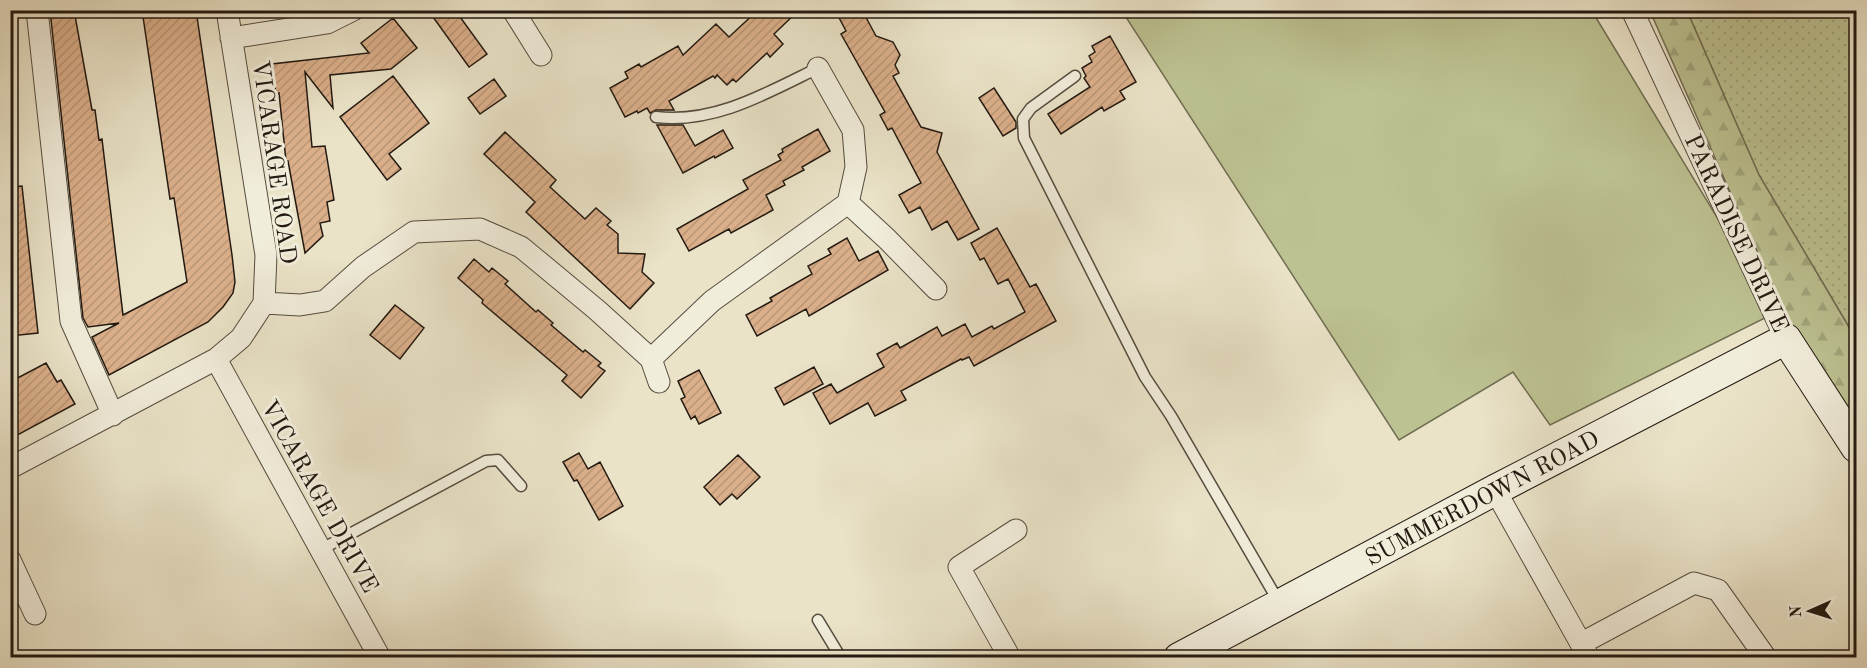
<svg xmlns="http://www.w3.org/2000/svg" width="1867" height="668" font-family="'Old Standard TT',serif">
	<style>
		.grass { fill: url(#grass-dots); stroke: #706e52; stroke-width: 1.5 }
		.forest { fill: url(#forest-firs); stroke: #706e52; stroke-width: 1.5 }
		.park { fill: #bdc292; stroke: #706e52; stroke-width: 1.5 }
		.building { fill: url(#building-hatch); stroke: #231911; stroke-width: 1.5 }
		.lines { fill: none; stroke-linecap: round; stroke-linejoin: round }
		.lane-casing { stroke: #554c3f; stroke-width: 13 }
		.street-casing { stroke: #554c3f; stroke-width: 23 }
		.secondary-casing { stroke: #231911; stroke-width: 32 }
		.lane { stroke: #f1eddb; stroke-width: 10 }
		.street { stroke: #f1eddb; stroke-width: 21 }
		.secondary { stroke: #f1eddb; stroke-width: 30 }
		.labels { text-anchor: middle; stroke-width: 6; stroke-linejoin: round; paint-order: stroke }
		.street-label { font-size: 24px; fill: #231911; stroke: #f1eddb }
	</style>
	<defs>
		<pattern id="grass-dots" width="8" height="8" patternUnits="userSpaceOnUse" patternTransform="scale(1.5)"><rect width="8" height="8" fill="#bdc292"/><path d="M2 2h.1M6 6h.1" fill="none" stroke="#a2a67d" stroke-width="1.8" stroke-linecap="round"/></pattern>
		<pattern id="forest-firs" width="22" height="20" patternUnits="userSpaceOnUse" patternTransform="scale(1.5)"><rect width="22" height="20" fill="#bdc292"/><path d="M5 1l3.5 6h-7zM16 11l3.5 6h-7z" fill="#a2a67d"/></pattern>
		<pattern id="building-hatch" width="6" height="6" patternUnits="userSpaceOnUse" patternTransform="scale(1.5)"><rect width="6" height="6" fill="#daaf8a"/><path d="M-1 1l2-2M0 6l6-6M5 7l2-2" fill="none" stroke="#bb9676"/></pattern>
	</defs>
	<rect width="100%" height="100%" fill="#eae3c8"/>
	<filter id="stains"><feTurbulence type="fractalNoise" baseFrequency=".00333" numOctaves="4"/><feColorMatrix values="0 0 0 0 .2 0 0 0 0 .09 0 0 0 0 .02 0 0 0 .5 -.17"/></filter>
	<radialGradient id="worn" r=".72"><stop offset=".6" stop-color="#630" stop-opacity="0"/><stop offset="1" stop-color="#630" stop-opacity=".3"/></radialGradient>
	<path class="grass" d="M1687 11H1856V339L1759 175Z"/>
	<path class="forest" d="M1650 11H1687L1759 175 1856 339V422L1789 325Z"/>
	<path class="park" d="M1122 11H1592L1775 313 1550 425 1513 372 1399 440Z"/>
	<path class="building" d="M50 10H74L92 110H95L99 140 102 139 123 315 187 282 174 198 170 199 142 10H196L232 255 235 282 233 293 223 307 208 322 109 375 92 337 119 323 88 327 83 318Z
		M428 10H455L487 54 469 67Z
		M758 10H799L774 34 783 44 770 57 767 53 736 82 733 79 727 85 717 75 715 78 713 76 669 101 674 110H656L650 113 647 108 638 113 637 111 625 117 610 88 628 78 625 72 639 64 641 67 678 46 683 55 716 24 729 37Z
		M835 10H862L876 36 893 42 900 55 895 65 899 73 893 76 921 127 942 133 937 152 979 229 958 240 947 221 932 230 920 207 909 213 899 195 921 183 892 128 888 130 880 115 885 112 841 34 846 31Z
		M393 18 417 48 391 69 330 75 333 108 305 72 312 147 325 146 334 200 327 202 330 221 320 223 323 236 305 253 288 161H286L279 93 276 94 272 64 369 53 361 43Z
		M1110 36 1136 82 1120 91 1125 99 1104 111 1102 107 1061 134 1048 114 1090 87 1084 78 1086 76 1082 68 1092 62 1089 56 1095 52 1092 46Z
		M393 76 429 123 389 154 401 169 387 180 340 117Z
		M494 79 506 96 480 114 468 98Z
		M994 88 1016 122V128L1003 136 979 98Z
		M657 125H683L695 146 723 130 733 148 715 158 714 156 683 173Z
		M818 129 830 151 802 167 804 170 783 181 785 185 766 195 773 210 731 233 729 229 689 251 677 229 748 189 743 180 781 160 778 155 783 152 782 149Z
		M505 132 556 180 550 187 585 219 596 208 611 221 607 225 618 234V253L645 254 642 272 654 283 630 309 526 212 535 202 484 154Z
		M22 186 38 333 10 336V187Z
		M997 228 1030 287 1036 284 1056 321 974 366 969 357 962 360 961 359 901 391 906 400 875 416 868 403 830 424 813 393 831 384 837 393 884 367 877 354 897 343 900 348 937 327 942 336 965 324 972 337 992 326 994 329 1025 312 1008 279 998 284 984 258 980 260 971 243Z
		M847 238 859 261 878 251 888 270 809 316 806 309 757 336 746 315 772 301 770 298 812 274 808 266 831 254 828 249Z
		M474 259 489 272 492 268 508 281 505 284 536 312 538 310 553 323 551 325 583 352 585 350 601 363 598 366 605 371 581 398 562 381 567 375 482 303 483 300 458 278Z
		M395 305 424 328 400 359 370 335Z
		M46 363 57 382 61 380 75 404 10 439V382Z
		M814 367 823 384 784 405 775 388Z
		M699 370 721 413 699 424 695 416 691 419 681 399 685 397 678 381Z
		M579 453 588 469 600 462 623 506 599 520 577 480 574 481 563 462Z
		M738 455 760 477 737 499 732 494 720 505 704 487Z"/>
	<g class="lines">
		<g class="lane-casing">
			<path id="lane" d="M1075 76 1031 108 1023 119 1024 138 1145 377 1171 416 1280 604
				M656 117C714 124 767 93 818 68
				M320 550 486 461 498 460 521 486
				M818 620 841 658"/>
		</g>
		<g class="street-casing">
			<path id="street" d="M37 10 71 321 113 415
				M513 10 541 55
				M1632 10 1786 339
				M231 38 327 23 353 10
				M818 68 853 130 856 167 848 203
				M264 303 300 305 325 301 363 267 414 232 480 229 521 247 597 310 651 359 659 382
				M216 359 380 658
				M651 359 712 301 848 203 887 239 936 289
				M10 468 216 359 241 338 264 303 266 255 227 10
				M1495 490 1589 658
				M10 560 35 614
				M1582 643 1694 583 1718 590 1766 658
				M1010 658 959 567 1016 530"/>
		</g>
		<g class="secondary-casing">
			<path id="secondary" d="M1179 658 1495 490 1786 339 1856 447"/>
		</g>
		<use href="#lane" class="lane"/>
		<use href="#street" class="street"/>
		<use href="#secondary" class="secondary"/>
	</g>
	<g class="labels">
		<g class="street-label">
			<text transform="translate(275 162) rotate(82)" y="8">VICARAGE ROAD</text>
			<text transform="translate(1737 233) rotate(65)" y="8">PARADISE DRIVE</text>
			<text transform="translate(320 496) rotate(61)" y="8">VICARAGE DRIVE</text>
			<text transform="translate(1482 498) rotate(-28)" y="8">SUMMERDOWN ROAD</text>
		</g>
	</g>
	<rect width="1867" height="668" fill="none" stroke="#eae3c8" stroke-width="36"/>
	<rect x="12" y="12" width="1843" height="644" fill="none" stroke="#231911" stroke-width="3"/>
	<rect x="18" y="18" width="1831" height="632" fill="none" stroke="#231911" stroke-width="1.5"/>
	<g transform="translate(1810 611) rotate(267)" stroke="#f1eddb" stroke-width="4.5" paint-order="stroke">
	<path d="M0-4.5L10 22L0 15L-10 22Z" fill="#231911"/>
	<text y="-9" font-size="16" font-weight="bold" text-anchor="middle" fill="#231911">N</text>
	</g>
	<rect width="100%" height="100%" filter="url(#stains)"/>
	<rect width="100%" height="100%" fill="url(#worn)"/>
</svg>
